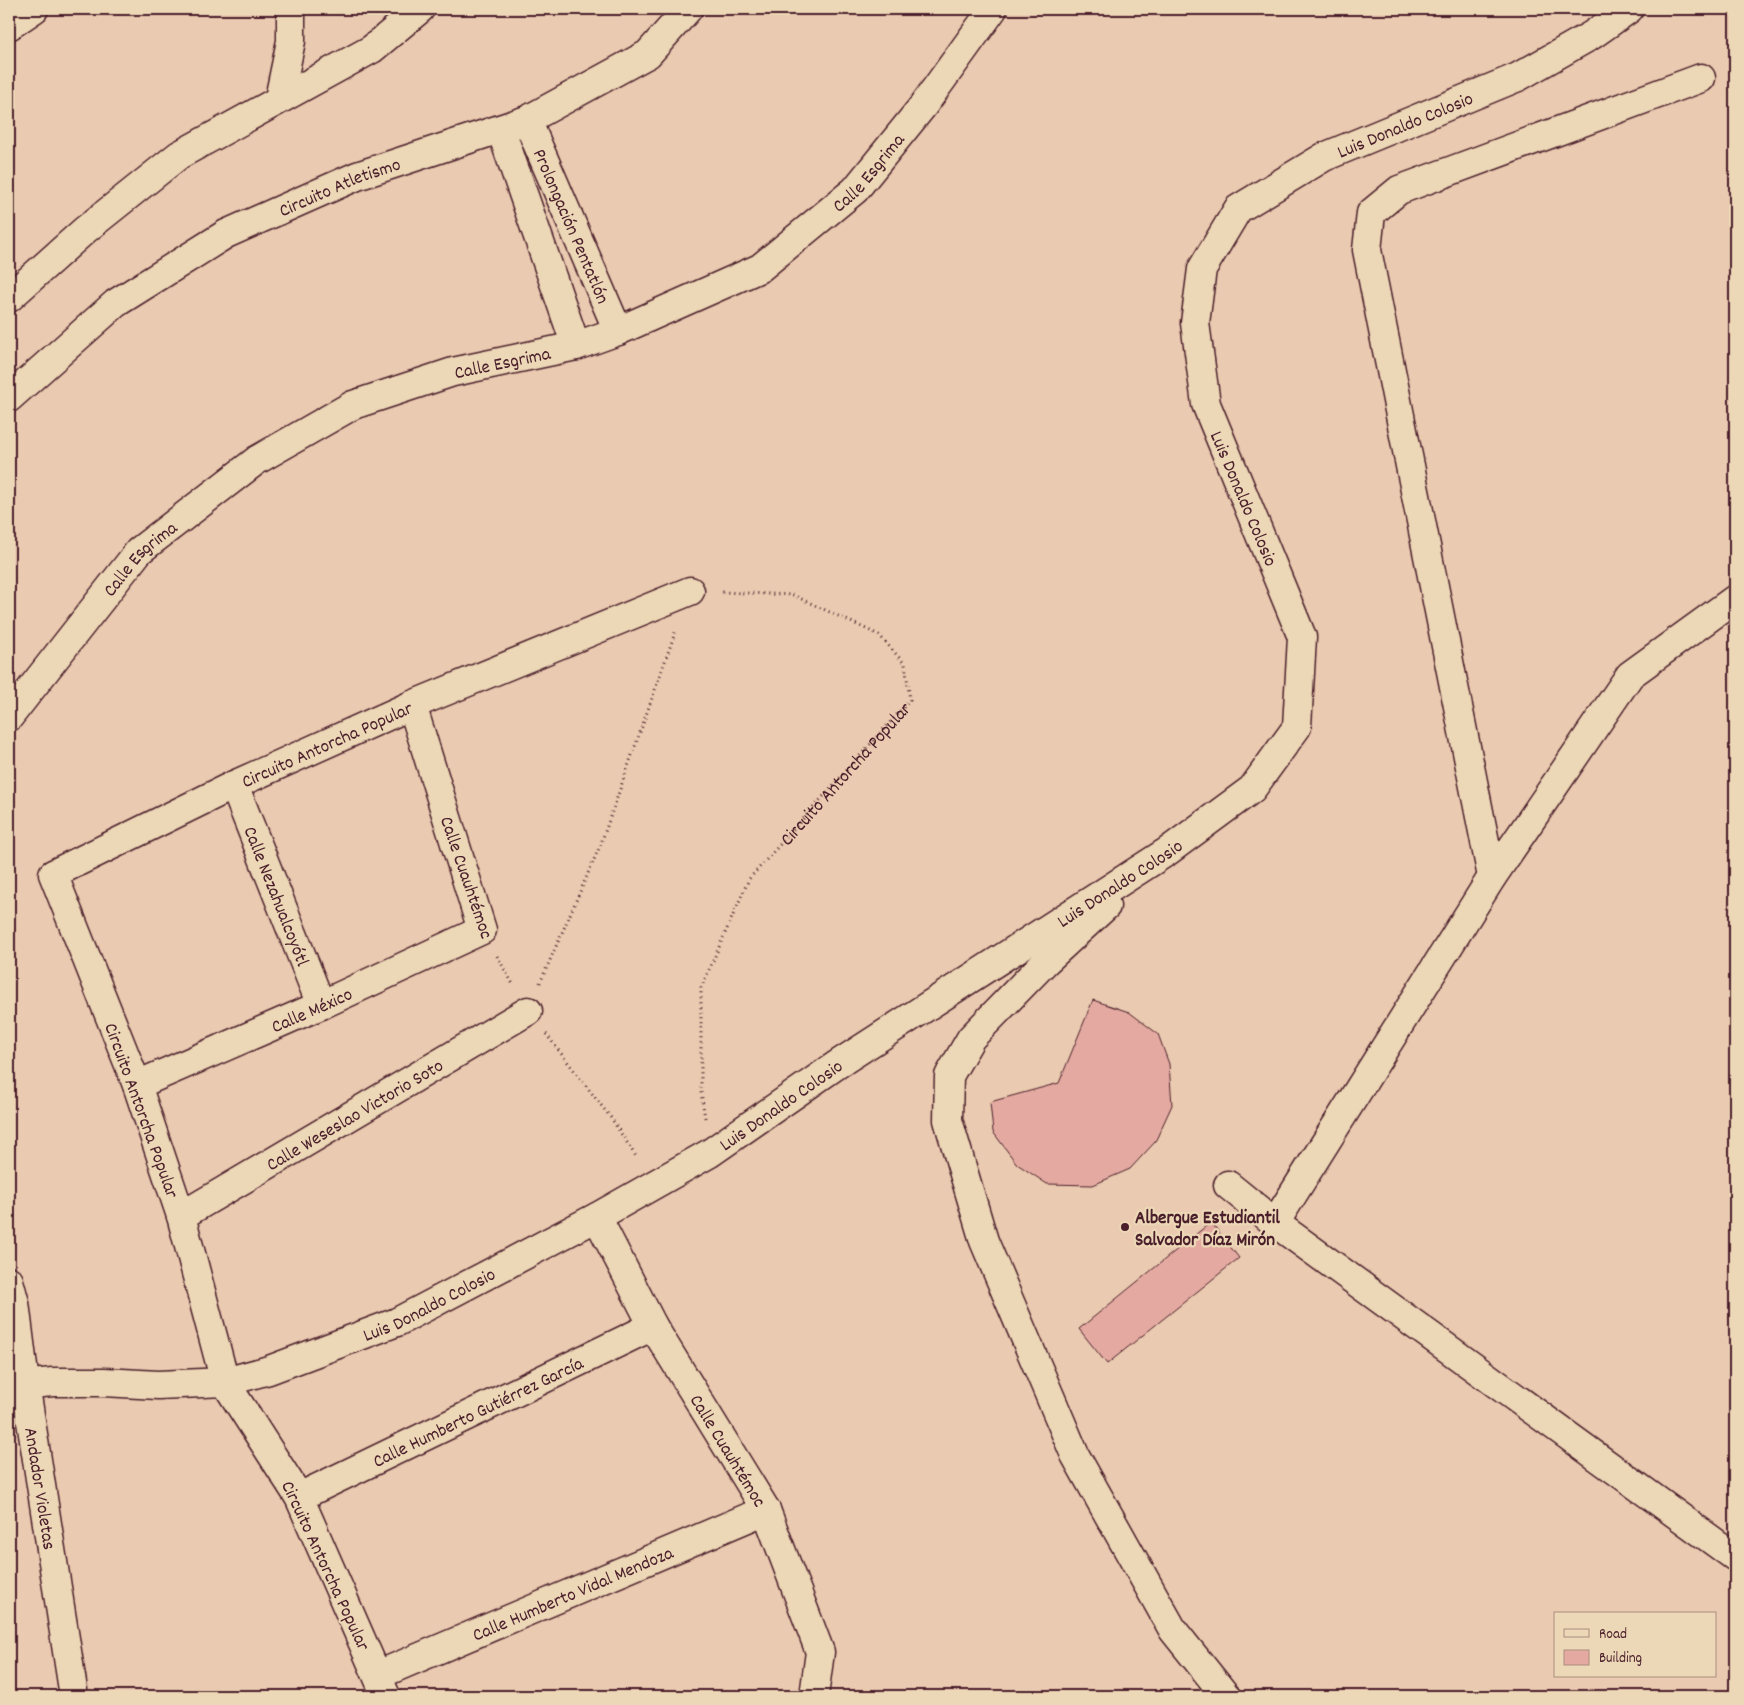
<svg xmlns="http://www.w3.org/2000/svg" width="1744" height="1705" font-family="Dekko,sans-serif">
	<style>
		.building { fill: #e4aaa1; stroke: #4a1f2b }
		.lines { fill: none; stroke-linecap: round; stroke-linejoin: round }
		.minor-casing { stroke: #4a1f2b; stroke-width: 31 }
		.path { stroke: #4a1f2b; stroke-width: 3; stroke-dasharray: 1 4; stroke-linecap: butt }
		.minor { stroke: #ecd7b6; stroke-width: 28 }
		.poi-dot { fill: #4a1f2b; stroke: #ecd7b6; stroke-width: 2 }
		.labels { text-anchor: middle; stroke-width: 4.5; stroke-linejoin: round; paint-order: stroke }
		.street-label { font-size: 19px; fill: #4a1f2b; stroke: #ecd7b6 }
		.poi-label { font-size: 19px; font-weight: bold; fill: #4a1f2b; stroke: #ecd7b6; text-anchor: start }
	</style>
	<rect width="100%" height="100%" fill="#eacab0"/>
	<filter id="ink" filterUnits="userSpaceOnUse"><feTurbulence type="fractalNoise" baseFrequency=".02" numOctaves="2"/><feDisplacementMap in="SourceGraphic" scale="10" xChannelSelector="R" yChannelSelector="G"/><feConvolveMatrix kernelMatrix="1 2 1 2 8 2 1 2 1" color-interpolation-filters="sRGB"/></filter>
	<g filter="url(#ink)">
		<path class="building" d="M1093 1000 1129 1012 1158 1034 1169 1064 1172 1105 1155 1142 1130 1169 1093 1185 1047 1184 1017 1164 993 1132 990 1102 1059 1083Z
			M1211 1222 1239 1258 1107 1364 1079 1329Z"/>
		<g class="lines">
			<g class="minor-casing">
				<g id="minor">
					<path d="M9 26 34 9"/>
					<path d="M279 99 291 41V9"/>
					<path id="s2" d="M527 120 618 331"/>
					<path d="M501 130 576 346"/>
					<path d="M9 298 85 230 179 155 372 49 420 9"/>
					<path id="s3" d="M9 398 116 303 226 234 357 176 527 120 648 54 688 9"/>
					<path id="s4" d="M9 717 139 551 257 460 353 405 453 372 576 346 618 331 760 268 855 190 923 106 993 9"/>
					<path id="s5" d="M234 785 321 1005"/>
					<path d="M1492 877 1367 250 1371 213 1399 190 1701 78"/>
					<path d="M1106 906 1046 961 971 1038 949 1076 948 1120 984 1241 1075 1455 1173 1630 1226 1696"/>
					<path id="s6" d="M137 1085 321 1005 482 930 412 705"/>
					<path d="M1228 1185 1275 1223 1735 1557"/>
					<path id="s7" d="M181 1216 528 1011"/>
					<path id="s8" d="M597 1217 653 1326 766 1510 820 1652 814 1696"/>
					<path d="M1275 1223 1492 877 1630 675 1735 599"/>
					<path id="s9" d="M9 1281 15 1303 25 1383 74 1696"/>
					<path id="s10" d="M9 1386 53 1382H104L158 1385 225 1382 269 1370 397 1322 597 1217 710 1153 838 1064 1168 851 1252 789 1297 727 1302 637 1206 404 1195 323 1202 269 1238 209 1324 157 1518 77 1592 35 1629 9"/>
					<path id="s11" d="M299 1497 653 1326"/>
					<path id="s12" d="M378 1675 766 1510"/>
					<path id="s13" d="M386 1696 299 1497 225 1382 181 1216 137 1085 53 874 234 785 412 705 690 591"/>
				</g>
			</g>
			<g class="path">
				<path d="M497 956 514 986"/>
				<path d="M540 983 600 846 676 630"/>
				<path d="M546 1034 611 1118 637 1158"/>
				<path id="s1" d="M705 1118 701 1092V988L749 879 910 700 905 664 879 635 793 595 720 592"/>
			</g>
			<use href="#minor" class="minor"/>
		</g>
	</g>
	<circle class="poi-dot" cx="1125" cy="1227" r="5"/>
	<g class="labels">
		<g class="street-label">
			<text dy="7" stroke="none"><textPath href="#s10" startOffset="2220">Luis Donaldo Colosio</textPath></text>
			<text dy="7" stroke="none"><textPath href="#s4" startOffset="1046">Calle Esgrima</textPath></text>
			<text dy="7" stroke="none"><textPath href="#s3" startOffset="396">Circuito Atletismo</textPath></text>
			<text dy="7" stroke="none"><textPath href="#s2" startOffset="115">Prolongación Pentatlón</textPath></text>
			<text dy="7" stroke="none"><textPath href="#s4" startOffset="626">Calle Esgrima</textPath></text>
			<text transform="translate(1245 498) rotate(67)" y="7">Luis Donaldo Colosio</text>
			<text dy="7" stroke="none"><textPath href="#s4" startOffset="206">Calle Esgrima</textPath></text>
			<text dy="7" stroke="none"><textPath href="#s13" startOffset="1194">Circuito Antorcha Popular</textPath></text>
			<text dy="7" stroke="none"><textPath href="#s1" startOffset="392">Circuito Antorcha Popular</textPath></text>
			<text transform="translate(468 877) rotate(71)" y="7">Calle Cuauhtémoc</text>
			<text dy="7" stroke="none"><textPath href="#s10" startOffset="1245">Luis Donaldo Colosio</textPath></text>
			<text dy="7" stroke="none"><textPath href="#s5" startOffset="119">Calle Nezahualcoyótl</textPath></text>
			<text dy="7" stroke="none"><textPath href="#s6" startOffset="190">Calle México</textPath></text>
			<text dy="7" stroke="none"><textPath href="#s10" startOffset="840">Luis Donaldo Colosio</textPath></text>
			<text transform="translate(143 1110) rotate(70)" y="7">Circuito Antorcha Popular</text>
			<text dy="7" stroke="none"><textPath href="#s7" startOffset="201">Calle Weseslao Victorio Soto</textPath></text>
			<text dy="7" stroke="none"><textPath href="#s10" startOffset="435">Luis Donaldo Colosio</textPath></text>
			<text dy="7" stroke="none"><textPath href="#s11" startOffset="198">Calle Humberto Gutiérrez García</textPath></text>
			<text dy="7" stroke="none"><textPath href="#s8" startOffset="268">Calle Cuauhtémoc</textPath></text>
			<text dy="7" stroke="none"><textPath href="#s9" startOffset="210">Andador Violetas</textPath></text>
			<text transform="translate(327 1565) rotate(65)" y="7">Circuito Antorcha Popular</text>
			<text dy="7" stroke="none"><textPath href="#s12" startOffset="211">Calle Humberto Vidal Mendoza</textPath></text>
		</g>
		<g class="poi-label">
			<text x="1135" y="1223">Albergue Estudiantil<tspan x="1135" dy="22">Salvador Díaz Mirón</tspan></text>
		</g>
	</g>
	<rect width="1744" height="1705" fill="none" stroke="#ecd7b6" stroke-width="30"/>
	<rect x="15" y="15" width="1714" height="1675" fill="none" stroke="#4a1f2b" stroke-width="2" filter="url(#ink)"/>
	<rect x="1554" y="1612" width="162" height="65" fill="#ecd7b6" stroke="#ab8d7e"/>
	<rect x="1564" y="1629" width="25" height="8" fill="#ecd7b6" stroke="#ab8d7e"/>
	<text x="1599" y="1638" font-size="15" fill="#4a1f2b">Road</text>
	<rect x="1564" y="1650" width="25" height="15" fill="#e4aaa1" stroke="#ab8d7e"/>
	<text x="1599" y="1662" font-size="15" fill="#4a1f2b">Building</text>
</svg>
